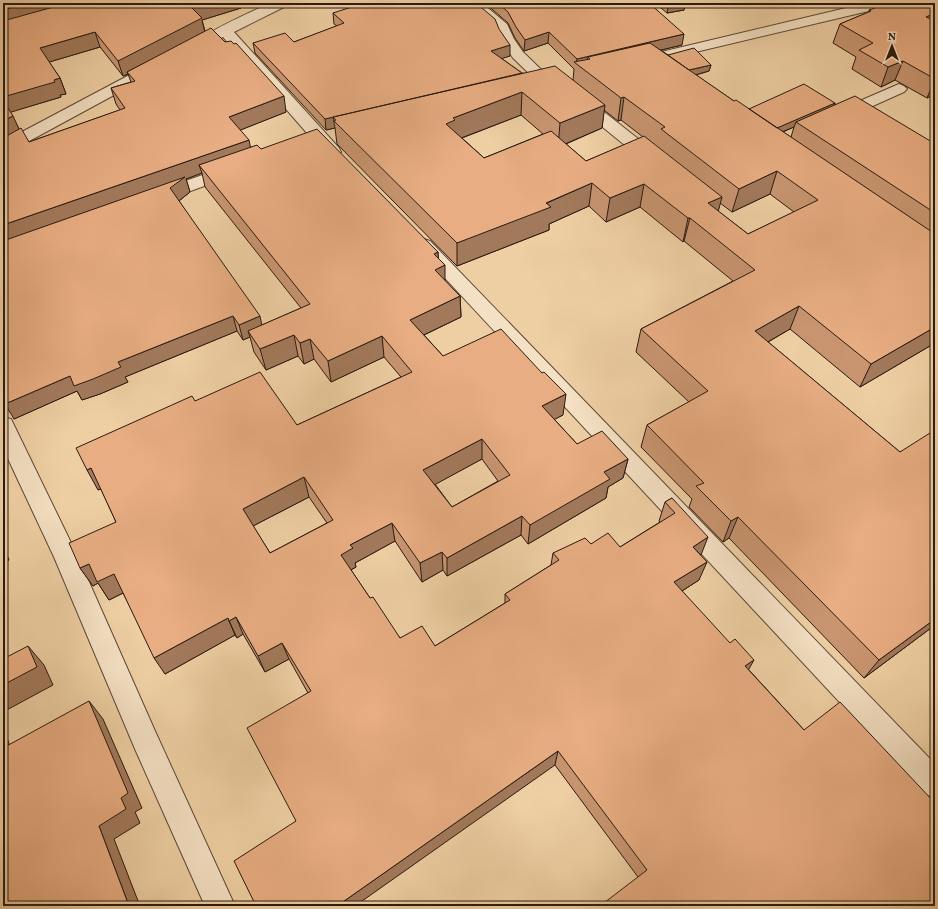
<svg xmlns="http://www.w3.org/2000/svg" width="938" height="909" font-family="Vollkorn,serif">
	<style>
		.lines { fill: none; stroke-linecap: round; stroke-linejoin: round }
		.minor-casing { stroke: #5b4736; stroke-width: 2 }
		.minor { fill: #f4e0c3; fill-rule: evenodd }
		.wall { fill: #c89570; stroke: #2a1a11; fill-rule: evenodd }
		.shaded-wall { fill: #a2795b; stroke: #2a1a11 }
		.building { fill: #e8ad82; stroke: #2a1a11; fill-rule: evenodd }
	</style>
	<rect width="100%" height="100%" fill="#eecfa3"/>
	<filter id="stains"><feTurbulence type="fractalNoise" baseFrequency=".005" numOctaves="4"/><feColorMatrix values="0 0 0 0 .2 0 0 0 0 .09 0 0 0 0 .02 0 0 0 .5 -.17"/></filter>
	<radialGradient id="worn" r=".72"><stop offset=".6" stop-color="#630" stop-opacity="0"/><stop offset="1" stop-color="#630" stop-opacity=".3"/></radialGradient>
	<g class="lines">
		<g class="minor-casing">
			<path id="minor" d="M270 3H288L286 6 234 32 339 148 341 152 339 156 333 157 327 156 223 37 212 41 207 40 205 37C210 30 258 9 270 3Z
				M467 3H482L507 24 514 39 523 52 553 81 556 84 553 87 548 89 543 87 513 58 500 39 496 29Z
				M867 3H892L890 6 666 59 661 58 659 55 661 52Z
				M157 62 162 63 164 66 162 69 9 152 3 154V142L152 63Z
				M899 84 904 86 907 89 904 92 846 118 840 120 834 118 832 115 834 112Z
				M579 95 585 97 660 156 662 160 660 164 654 165 648 164 573 103 571 100 573 97Z
				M231 165 237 166 239 170 237 174 166 200 160 201 154 200 151 196 154 192Z
				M424 239 430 241 935 764V798L925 794 418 249 415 245 418 241Z
				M3 417 11 419 78 557 155 731 235 906H205L135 749 54 557 3 448Z"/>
		</g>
		<use href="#minor" class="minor"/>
	</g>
	<path class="wall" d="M3 3H240L241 8 202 20 205 31 286 112 240 130 250 147 261 149 438 252V258L445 281 460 296 461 317 424 335 443 356 563 415 554 419 577 444 628 459 623 478 608 487 606 498 528 544 521 535 447 576 443 570 422 582 395 541 355 563 356 567 351 570 370 598 400 638 435 646 505 603V594L551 565 553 553 591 544 620 547 660 522 659 521 665 502 672 498 701 556 699 580 682 591 749 670 804 730 935 803 638 877 555 765 296 821 308 693 289 659 265 672 243 634 237 638 235 635 165 674 123 593 109 600 98 583 93 586 80 568 116 522 101 489 98 490 195 401 297 425 401 377 384 357 331 382 314 359 304 364 298 356 266 370 254 352 250 337 243 340 237 331 125 377 128 382 100 394 82 400 77 391 14 419 5 191 3 188ZM100 47 123 76 128 74 131 82 111 88 116 104 120 110 29 142 19 129 10 112 61 97 60 95 66 94 60 78 49 62ZM202 173 205 187 301 308 262 325 179 201 190 192 186 179ZM482 459 498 481 452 507 435 484ZM309 497 327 523 270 553 253 526Z
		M485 3H649L682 45 661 50 668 55 711 65 709 71 696 75 734 101 749 109 835 103V105L932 142 935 141V343L860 387 790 329 768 342 900 452 935 437V625L864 678 729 538 723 542 689 507 692 499 641 447 647 425 689 402 636 352 641 329 733 281 684 241 683 242 640 207 606 222 589 206 549 224V230L457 266 337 144 335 128 326 130 255 53 253 43 294 42 337 26 334 24 333 13 510 56 501 58 522 73 573 80 574 69 548 43 524 51 515 38 508 23ZM604 110 618 121 621 120 643 137 586 161 566 144 602 128ZM521 115 543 134 484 158 462 138ZM794 127 791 137 783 132ZM770 194 794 212 748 234 718 211 720 203 732 212Z
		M655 3H689L688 6H685L684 10 667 13Z
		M935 3V94L927 98 895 80 881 87 852 69 856 57 833 43 840 24 869 12V10Z"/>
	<path class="shaded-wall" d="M27 3H85L3 26V10Z
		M204 3H240L241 8 202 20 205 33 127 72 128 74 123 76 118 61 191 7Z
		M669 3H689L688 6H685L684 10 667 13Z
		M935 13V29L926 17Z
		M95 32 100 47 46 63 40 48Z
		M549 32 548 43 524 51 525 40Z
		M684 34 682 45 589 67 590 59 588 57 586 68 576 63 577 59Z
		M510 45V56L491 62V51Z
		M903 61 895 80 881 87 888 67Z
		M711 65 709 71 688 77 689 70Z
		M60 78 66 94 60 95 61 97 8 113 3 102V97Z
		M935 79V94L927 98Z
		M522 92 521 115 456 140 446 124 453 118Z
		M284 96 286 112 233 133 229 117Z
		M624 97 621 120 618 121 621 98Z
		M835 103 833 110 796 122 794 127 774 135 776 128Z
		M605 105 602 128 558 147 560 123Z
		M13 116 20 131 3 140V121Z
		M333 117 335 128 326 130 325 119Z
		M249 140 252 155 199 165 202 173 186 179 190 192 175 204 3 243V225Z
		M777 171 770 194 732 212 739 189Z
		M592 183 589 206 549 224V230L457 266V243Z
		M644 184 640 207 606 222 610 198Z
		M722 197 716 220 708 203Z
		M688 218H690L684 241 683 242Z
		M438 252 439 268 445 265V286L435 291 434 254Z
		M460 296 461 317 411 341 410 320Z
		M799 306 790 329 747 354 755 331Z
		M233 316 237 331 125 377 128 382 100 394 82 400 77 391 14 419 5 404 70 376 118 362Z
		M260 316 263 331H248L250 337 243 340 239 325Z
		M935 327V343L860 387 871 364Z
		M294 335 298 356 266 370 260 349Z
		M382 336 384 357 331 382 328 361Z
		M310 339 314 359 304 364 300 343Z
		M566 394 563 415 540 427 542 406Z
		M482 439V459L425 490 423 470Z
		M628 459 623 478 608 487 606 498 528 544 530 525 604 472Z
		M91 468 102 488 98 490 87 470Z
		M304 477 309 497 249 528 243 509Z
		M522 516 521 535 447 576V558Z
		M738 517 729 538 723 542 731 521Z
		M392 523 395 541 355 563 356 567 345 573 341 555 350 545Z
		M708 537 701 555 693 547Z
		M3 546 9 560 3 563Z
		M442 552 443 570 422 582 420 563Z
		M707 562 699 580 668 600 674 582Z
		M89 564 114 574 125 592 109 600 98 583 93 586 80 568Z
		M236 617 243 634 237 638 229 621Z
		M228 618 235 635 165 674 154 658Z
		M935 619V625L864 678 879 660Z
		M282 643 289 659 265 672 258 656Z
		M28 646 44 665 53 685 3 712V685Z
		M754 660 745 676V666Z
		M89 701 103 719 142 808 135 812 140 823 114 839 140 906H129L99 826 121 798Z
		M3 726 17 767 3 755Z
		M558 751 555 765 355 906H337Z"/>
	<path class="building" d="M3 3H27L3 10Z
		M68 3H204L191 7 202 18 118 61 95 32 40 48 60 78 54 80 55 82 3 97V21Z
		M364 3H476L495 19 499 29 510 45 491 51 522 73 325 119 253 43 285 33 294 42 344 23 333 13Z
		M498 3H649L684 34 577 59 549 32 525 40 516 27 508 12Z
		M889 3H935V13L926 17 935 21V79L903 61 888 67 859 50 873 43 840 24 871 11 869 10Z
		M211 28 225 42 231 41 234 44 236 43 284 96 229 117 249 140 3 225V192L6 191 3 186V138L21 128 29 142 125 108 111 88 135 81 127 72Z
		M650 43 734 101 736 100 935 234V327L871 364 799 306 755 331 900 452 930 433 935 437V619L879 660 738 517 731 521 696 486 704 483 647 425 708 391 641 329 755 270 690 218H688L644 184 610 198 592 183 546 203 551 207 457 243 334 121 336 120 333 117 555 66 605 105 560 123 522 92 453 118 455 120 446 124 484 158 551 131 586 161 644 136 722 197 708 203 748 234 818 200 777 171 739 189 661 129 665 127 624 97 621 98 574 62 590 59 588 57Z
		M694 48 711 65 689 70 668 55Z
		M804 84 835 103 777 128 749 109Z
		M855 96 932 142 935 141V213L796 122Z
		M3 100 13 116 3 121Z
		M317 129 438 252 434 254 445 265 435 270 460 296 410 320 443 356 501 329 542 373 544 372 566 394 542 406 577 444 602 431 628 459 604 472 610 479 530 525 522 516 447 558 442 552 420 563 392 523 350 545 353 548 341 555 370 598 373 597 400 638 422 626 435 646 510 600 505 594 559 560 553 553 585 538 591 544 608 533 620 547 675 513 665 502 672 498 708 537 693 547 707 562 674 582 730 643 735 639 754 660 745 666 804 730 840 702 935 803V906H600L647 870 558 751 337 906H256L234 861 296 821 247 728 311 691 282 643 258 656 236 617 229 621 228 618 154 658 114 574 97 582 89 564 80 568 69 543 116 522 91 468 87 470 76 448 192 396 195 401 260 372 297 425 412 372 382 336 328 361 310 339 300 343 294 335 260 349 248 331 310 304 199 165 257 145 261 149ZM482 439 510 475 452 507 423 470ZM304 477 333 520 270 553 243 509Z
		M185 177 170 188 260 316 239 325 233 316 118 362 121 367 93 379 74 386 70 376 5 404 3 401V241Z
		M28 646 37 667 3 685V659Z
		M89 701 128 793 121 798 126 809 99 826 129 906H3V748Z"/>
	<rect width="938" height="909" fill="none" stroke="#eecfa3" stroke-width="16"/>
	<rect x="4" y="4" width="930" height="901" fill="none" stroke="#2a1a11" stroke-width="2"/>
	<rect x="8" y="8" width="922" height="893" fill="none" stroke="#2a1a11"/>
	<g transform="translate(892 46)" stroke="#f4e0c3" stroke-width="3" paint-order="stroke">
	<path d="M0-3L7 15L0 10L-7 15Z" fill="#2a1a11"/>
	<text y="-6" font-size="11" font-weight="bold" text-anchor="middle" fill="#2a1a11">N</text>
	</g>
	<rect width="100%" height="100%" filter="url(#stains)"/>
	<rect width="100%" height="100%" fill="url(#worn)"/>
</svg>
